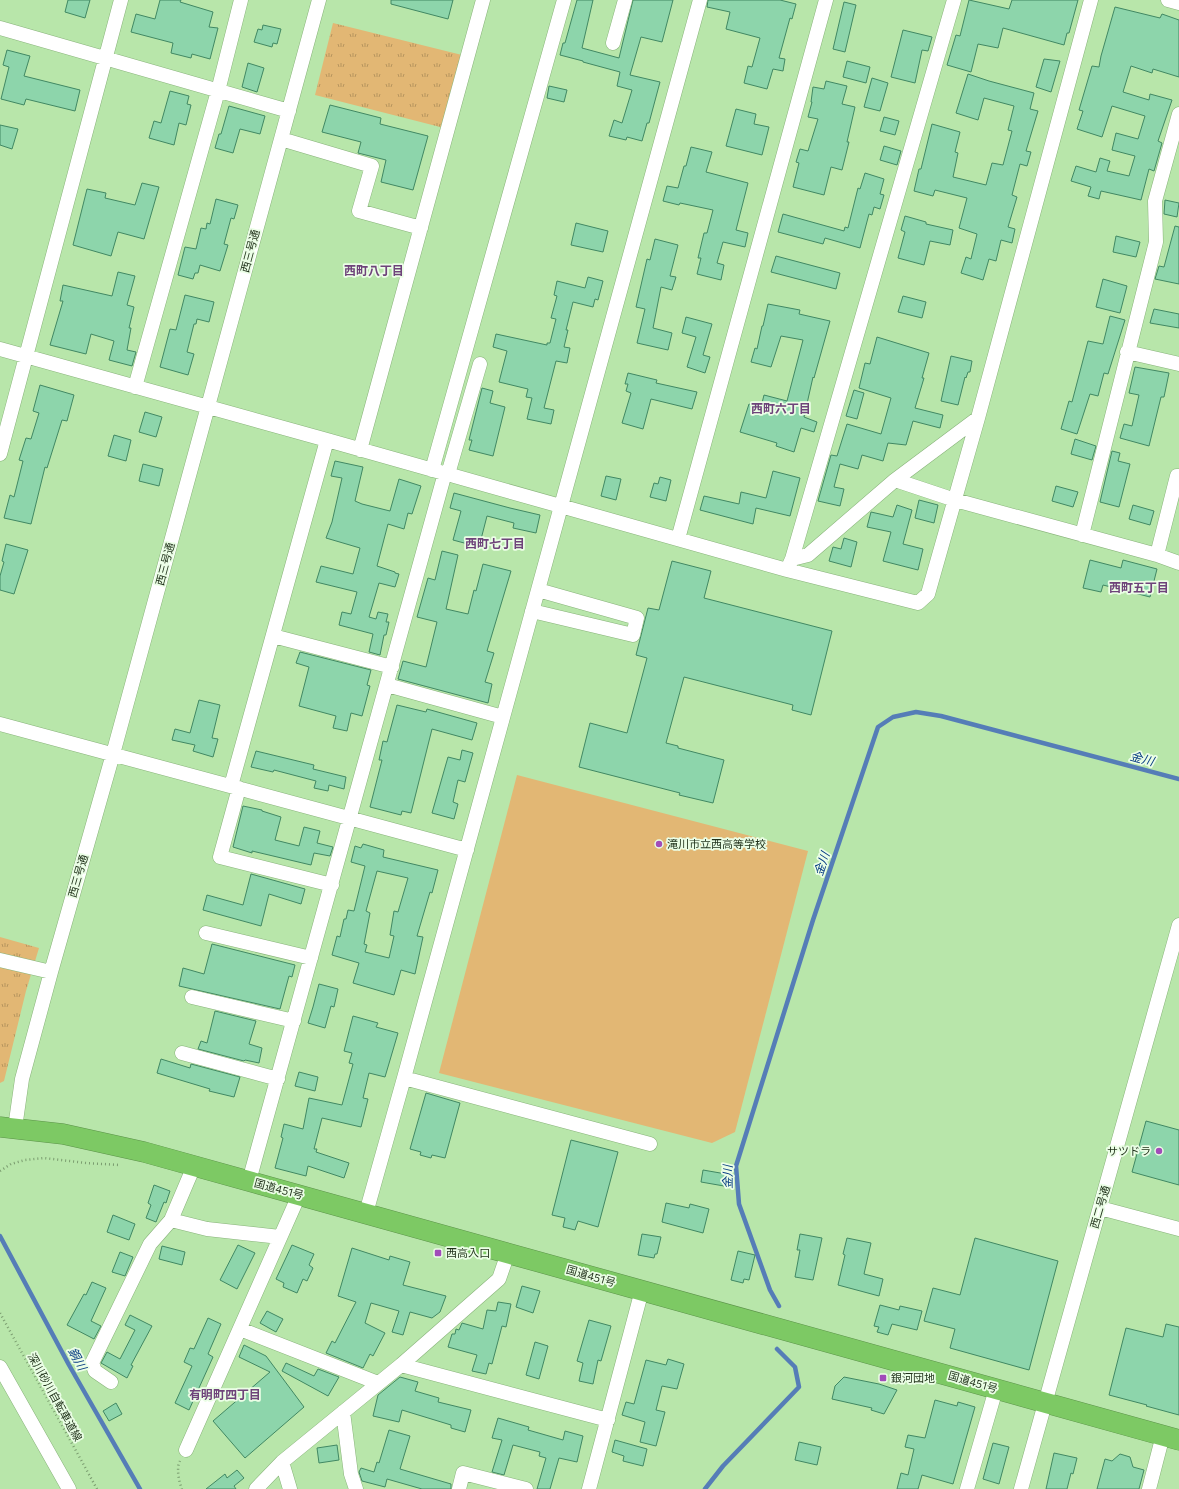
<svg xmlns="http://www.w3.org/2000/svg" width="1179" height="1489" font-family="Commissioner,'Noto Sans JP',sans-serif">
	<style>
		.grass { fill: url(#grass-tufts) }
		.pitch { fill: #e2b774 }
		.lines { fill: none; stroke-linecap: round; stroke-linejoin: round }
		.stream { stroke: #557db7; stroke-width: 4.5 }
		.building { fill: #8dd5ab; stroke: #418863; fill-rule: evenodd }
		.minor-casing { stroke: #88b37a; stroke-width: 15 }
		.highway-casing { stroke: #5c934a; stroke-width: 21 }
		.path { stroke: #7a9c6f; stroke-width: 2.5; stroke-dasharray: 1 3; stroke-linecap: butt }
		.minor { stroke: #fff; stroke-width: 14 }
		.highway { stroke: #7dc964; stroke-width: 20 }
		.poi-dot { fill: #a14cb9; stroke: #ebfee6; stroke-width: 1.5 }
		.labels { text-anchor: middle; stroke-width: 3.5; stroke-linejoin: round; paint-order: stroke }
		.street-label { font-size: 11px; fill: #1f3019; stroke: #ebfee6 }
		.poi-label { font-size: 11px; fill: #1f3019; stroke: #ebfee6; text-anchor: start }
		.neighbourhood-label { font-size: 12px; font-weight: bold; fill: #6e437a; stroke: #ebfee6 }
		.water-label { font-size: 12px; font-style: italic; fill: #053a82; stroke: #ebfee6 }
	</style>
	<defs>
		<pattern id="grass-tufts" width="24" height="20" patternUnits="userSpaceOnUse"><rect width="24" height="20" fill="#e2b774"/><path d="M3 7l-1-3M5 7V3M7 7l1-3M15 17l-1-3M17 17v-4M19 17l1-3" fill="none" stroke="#b7955e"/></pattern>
	</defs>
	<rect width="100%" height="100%" fill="#b8e6aa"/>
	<path class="grass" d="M333 23 462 55 444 128 315 95Z
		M0 937 39 948 26 991 4 1081 0 1083Z"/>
	<path class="pitch" d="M517 775 808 851 735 1132 712 1143 439 1073Z"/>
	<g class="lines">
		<path class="stream" d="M0 1236 69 1365 140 1489
			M779 1306 770 1290 739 1204 736 1166 813 920 878 727 893 717 916 712 941 716 1179 779
			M705 1489 723 1466 799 1387 795 1367 777 1349"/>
	</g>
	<path class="building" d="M68 0H90L85 18 65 12Z
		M160 0H181L180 2 213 12 209 27 218 28 210 59 192 54 191 58 171 53 173 43 131 32 136 14 155 19Z
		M391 0H453L448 19 391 4Z
		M577 0H593L582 48 619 58 633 0H673L662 42 641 37 630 75 660 82 649 123H647L642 141 627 137 626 140 609 136 614 120 622 123 632 90 617 86 620 72 583 62V61L560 55 563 43H565Z
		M708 0H780L796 4 792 19 790 18 779 58 785 59 783 71 773 69 767 89 744 83 748 66 752 67 760 38 726 29 730 12 707 7Z
		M969 0 1009 9 1012 0H1078L1069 33H1067L1064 45 1003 28 998 48 978 44 971 72 947 65 956 35 960 36Z
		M844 2 856 5 845 52 833 49Z
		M1115 7 1160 18 1162 14 1179 20V77L1153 69 1152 73 1131 66 1123 92 1149 100 1150 94 1172 100 1158 141 1162 143 1154 171 1149 169 1141 200 1101 191 1099 199 1088 196 1091 187 1071 181 1076 166 1096 172 1100 158 1110 161 1107 171 1129 176 1135 156 1112 150 1116 133 1138 139 1145 116 1112 106 1102 137 1077 129 1083 111 1079 110 1092 66 1099 67 1101 56Z
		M263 25 281 29 277 44 273 43 272 47 254 42 258 29 262 30Z
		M903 30 932 37 928 51 922 50 915 83 891 77Z
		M7 50 30 56 24 76 80 90 75 111 26 99 24 105 1 99 9 67 3 65Z
		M1044 59 1060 61 1051 92 1036 87Z
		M847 61 870 67 866 83 843 77Z
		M248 63 264 68 257 92 242 87Z
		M968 74 989 81 1034 93 1030 109 1038 111 1026 151 1031 152 1027 166 1020 164 1012 195 1017 197 1008 227 1015 229 1012 243 1001 240 996 261 989 259 983 280 961 273 966 257 971 259 977 234 959 228 967 198 935 190 933 196 914 191 919 169H921L932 124 960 132 955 152 958 153 953 177 986 185 992 163 1003 165 1012 131 1008 130 1014 106 984 98 978 120 956 113Z
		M872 78 888 83 880 111 864 107Z
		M826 81 847 86 842 104 855 107 847 142H849L842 170 831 167 824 195 793 187 799 163 796 162 800 149 808 151 818 119 808 117 812 102H811L813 87 824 89Z
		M549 86 567 90 564 102 547 98Z
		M170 91 189 96 187 104 191 105 186 125 179 123 174 145 149 138 154 121 161 123Z
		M330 105 381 118 380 124 428 136 413 190 381 182 386 160 358 153 361 142 322 132Z
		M229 106 265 116 260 134 240 129 233 153 215 148 219 134H221Z
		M736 109 756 114 754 124 769 127 762 155 726 146Z
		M884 117 899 121 895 135 880 131Z
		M0 125 18 129 12 149 0 145Z
		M884 146 901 151 897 165 880 160Z
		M691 147 712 152 706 172 748 183 736 230 748 233 745 247 723 242 717 263 724 265 721 280 697 274 701 258H698L704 233H707L713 210 680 203 679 205 663 201 667 186 678 188 684 166H686Z
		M865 173 884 179 880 194 884 195 880 209 874 207 872 215 869 214 860 248 825 238 823 244 778 232 783 214 844 231 845 227 848 228 858 188 860 189Z
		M142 183 159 187 144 239 118 232 111 256 73 245 87 189 106 193 105 198 135 205Z
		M216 199 238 205 234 219 231 218 224 244 228 245 220 271 200 265 198 273H195L193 279 178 275 185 247 196 249 201 228 206 229 207 223 210 224Z
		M1165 200 1179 203 1177 217 1164 214Z
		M905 216 926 222V224L953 230 950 245 930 241 924 265 898 258 905 232 901 230Z
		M576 223 608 231 603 252 571 245Z
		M1175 226 1179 227V284L1155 279 1159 266 1164 267Z
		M1116 236 1140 242 1136 257 1113 252Z
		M655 239 678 245 670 276 676 277 672 290 661 287 653 328 672 333 668 350 637 343 645 309 636 307 647 259 650 260Z
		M776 256 840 273 836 289 771 272Z
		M118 272 135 276 127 305 134 307 129 328H131L127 350 136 352 132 366 109 360 114 341 91 334 86 354 50 345 63 301H60L63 285 112 296Z
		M588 277 603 281 598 300 595 299 593 307 573 302 566 330H568L564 347 570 348 567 363 556 361 544 408 554 410 551 424 527 419 532 398 526 397 528 389 499 382 507 351 493 347 496 334 547 345V343H550L556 319 551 318 557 296 554 295 557 281 585 288Z
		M1103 279 1127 286 1120 313 1096 307Z
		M185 295 214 302 209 322 197 319 196 324H194L187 352 194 354 188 375 160 367 170 329 176 330Z
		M903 296 926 302 922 318 898 312Z
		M768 304 800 310 799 314 830 321 814 378 813 377 804 417 817 422 814 432 801 428 794 452 776 446 777 443 740 432 749 404 761 407 764 395 787 401 803 340 781 336 771 367 751 362 755 348 757 349 762 326H763Z
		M1154 309 1179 314V328L1150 323Z
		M1110 316 1125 320 1108 374 1104 373 1098 396 1090 394 1077 434 1061 429 1069 401 1072 402 1088 341 1103 344Z
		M686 317 712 324 703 355 710 357 705 373 687 367 696 337 682 333Z
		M877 337 929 353 922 378H924L915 408 943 415 940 428 913 421 906 445 888 443 883 461 862 455 858 469 840 464 834 487 844 489 840 506 818 501 831 455 837 456 847 424 881 434 891 398 859 388 865 363 870 364Z
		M951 356 972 361 970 372H968L966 378 965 377 958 405 941 401Z
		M1135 367 1169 373 1164 397H1161L1149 446 1120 438 1124 424 1132 426 1139 395 1129 393Z
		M628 373 657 380 656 383 697 392 692 409 651 399 643 429 622 423 631 393 626 391 628 384H625Z
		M40 385 74 395 67 421 62 420 47 468 45 467 31 524 4 518 10 495 14 497 23 461 19 460 26 438 31 439 39 413 33 411Z
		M482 388 493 391 490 403 505 407 493 456 469 450 472 440H469Z
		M854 390 864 393 857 419 846 416Z
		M145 412 162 417 156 437 139 432Z
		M114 435 131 440 126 461 108 456Z
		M1075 439 1096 446 1092 460 1071 454Z
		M1112 451 1120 453 1118 461 1130 464 1119 507 1100 502Z
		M335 461 363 467 355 501 362 504 390 511 399 479 421 486 412 514 408 513 404 529 388 524 377 566 395 572V573L399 574 395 587 379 583 369 617 376 619 378 612 388 614 386 622H389L386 635H384L380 655 369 652 373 634 339 625 342 612 351 614 357 592 316 582 321 566 353 574 360 548 326 538 332 522 342 478 331 476Z
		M143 464 163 469 159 486 139 481Z
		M773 471 800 478 790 516 756 508 753 524 700 510 704 496 739 504 741 492 766 498Z
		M606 476 621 479 616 500 601 496Z
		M660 477 671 480 666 501 650 497 654 483 658 484Z
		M1056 486 1078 492 1073 507 1052 501Z
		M454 493 510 508 540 515 536 533 513 528 514 523 487 516 479 547 453 540 461 511 450 508Z
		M919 500 938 505 934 523 915 518Z
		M897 505 912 510 903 544 923 549 918 570 883 561 891 532 867 527 871 512 893 517Z
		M1133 505 1154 511 1150 525 1129 519Z
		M844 538 857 542 851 567 829 561 833 547 841 549Z
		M6 544 28 550 14 594 0 590V576L4 562 2 561Z
		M442 551 458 555 446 609 468 614 474 590 476 591 483 564 511 571 487 651 494 653 485 682 492 684 488 703 398 679 403 661 426 667 437 622 417 617 428 578 435 580Z
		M1090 560 1121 568 1123 560 1157 569 1150 597 1103 585 1101 592 1083 588Z
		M672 561 711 571 704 598 832 631 811 715 792 710 793 705 684 677 666 743 678 746V748L724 760 713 803 679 795 680 793 579 767 590 723 627 733 647 658 636 655 648 608 659 610Z
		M300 652 371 670 367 685 370 686 362 716 351 713 347 731 333 728 336 716 299 706 309 667 296 663Z
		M199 700 220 705 212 738 218 739 213 757 193 751 195 745 172 740 175 729 190 733Z
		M397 705 426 712 427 709 477 723 472 740 432 729 411 813 402 811 401 815 370 807 382 760H379L383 741 387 742Z
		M462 750 473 753 465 782 458 780 453 802 458 804 454 819 432 813 448 757 460 760Z
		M256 751 314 765 313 769 346 777 344 789 329 785 328 791 314 788 316 781 274 770 273 772 251 767Z
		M243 806 262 810V811L281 817 275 840 299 846 304 827 320 831 317 843 333 847 330 856 314 853 311 865 252 851V853L233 847Z
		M363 844 384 850 383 857 438 870 432 893 430 892 417 936 423 937 415 974 401 970 394 995 353 983 359 963 332 955 337 936 340 937 344 919H346L348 910 354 911 365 866 351 862 355 846 361 848ZM377 871 408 878 398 912 394 911 390 935 394 936 389 958 365 952 367 945 364 944 370 913 366 911Z
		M251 874 305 889 301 904 269 894 261 926 203 910 207 895 243 905Z
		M212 944 295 965 292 977 289 976 280 1009 179 986 183 968 204 974Z
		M319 984 338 989 334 1007 331 1006 325 1028 308 1023 313 1007Z
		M215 1011 256 1021 249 1044 262 1048 259 1063 245 1060 244 1061 198 1049 201 1041 207 1043Z
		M353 1016 378 1023 376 1027 398 1033 385 1077 369 1073 363 1098 368 1099 361 1127 322 1118 314 1149H317L316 1152 349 1163 344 1178 308 1166 306 1176 275 1168 283 1138 281 1137 284 1124 303 1129 309 1098 342 1105 353 1064 349 1063 352 1053 344 1051Z
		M161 1059 190 1068 191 1064 240 1077 234 1097 209 1091 210 1089 157 1073Z
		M299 1072 318 1077 315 1091 295 1086Z
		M426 1093 460 1103 445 1158 432 1155 431 1158 420 1155 421 1152 410 1149Z
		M1146 1121 1179 1130V1185L1132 1172Z
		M571 1140 618 1152 598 1227 578 1221 575 1230 563 1227 565 1218 552 1215Z
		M703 1170 726 1174 724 1186 701 1182Z
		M154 1185 170 1191 166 1203 164 1202 156 1222 146 1218 151 1205 148 1203Z
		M666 1203 689 1208 690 1204 709 1209 703 1233 662 1222Z
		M113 1215 135 1224 129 1240 107 1232Z
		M642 1234 661 1237 657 1254H655L654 1258 638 1255Z
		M800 1234 822 1238 813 1280 795 1277 800 1250H797Z
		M847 1238 871 1243 864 1274 883 1279 879 1296 838 1285 845 1255 843 1254Z
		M975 1238 1058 1261 1029 1370 950 1348 955 1329 924 1321 933 1288 960 1295Z
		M238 1245 255 1253 237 1289 220 1280Z
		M292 1245 314 1254 309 1265 313 1268 307 1281 303 1279 297 1293 283 1287 284 1283 276 1279Z
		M162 1246 185 1252 182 1265 159 1259Z
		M352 1248 389 1260 390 1256 410 1262 403 1285 446 1296 440 1312 432 1318 410 1312 403 1335 392 1332 399 1311 371 1303 365 1323 385 1333 373 1356 370 1354 363 1368 326 1353 332 1341 335 1343 356 1302 338 1296Z
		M738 1251 755 1255 749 1280 744 1279 743 1283 731 1280Z
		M120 1252 133 1257 125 1276 112 1272Z
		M92 1282 106 1288 91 1321 101 1326 94 1339 67 1325 84 1294 86 1295Z
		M522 1286 540 1291 533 1313 516 1307Z
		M498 1302 511 1304 506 1327 502 1326 492 1364 489 1363 486 1374 472 1371 477 1355 448 1347 452 1334H455L456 1329 459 1330 462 1323 483 1329 487 1310 496 1311Z
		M880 1305 899 1310 900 1306 922 1311 917 1330 892 1324 888 1335 877 1332 879 1327 874 1326Z
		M267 1311 283 1319 276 1332 260 1323Z
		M130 1315 152 1326 131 1365 133 1366 127 1378 101 1363 107 1352 120 1359 135 1330 125 1325Z
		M208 1318 221 1324 208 1354 213 1357 189 1410 175 1403 192 1366 184 1362 190 1348 194 1349Z
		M589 1320 611 1326 601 1361 598 1360 593 1384 579 1381 583 1363 577 1361Z
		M1166 1324 1179 1327V1415L1146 1406 1147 1405 1109 1395 1126 1328 1163 1337Z
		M535 1342 548 1346 539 1379 526 1375Z
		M244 1345 266 1356 304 1407 245 1458 213 1421 270 1372 239 1357Z
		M668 1359 684 1364 677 1389 662 1386 656 1410 665 1412 656 1446 640 1442 645 1422 622 1415 626 1402 634 1404 646 1360 666 1365Z
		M286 1363 314 1376 318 1369 339 1377 328 1396 282 1371Z
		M400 1377 418 1382 415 1391 439 1398 438 1402 471 1410 465 1432 451 1428V1425L402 1410 399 1422 373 1416 378 1395Z
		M844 1377 879 1384 897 1390 884 1414 871 1410 872 1408 832 1399 835 1386Z
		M935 1400 957 1406 958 1402 975 1407 953 1484 922 1475 918 1489H897L901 1473 908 1475 914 1449 905 1447 908 1435 925 1438Z
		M116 1403 122 1414 109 1421 103 1411Z
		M498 1418 529 1427 528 1430 563 1440 565 1431 583 1436 577 1462 559 1458 550 1489H537L546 1458 539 1456 540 1452 513 1445 504 1475 492 1472 502 1440 492 1438Z
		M389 1430 410 1436 400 1469 451 1484V1489H422L387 1479 385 1487 362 1481 359 1472 361 1468 374 1472 377 1462 379 1463Z
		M615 1440 647 1449 643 1466 623 1461 624 1456 612 1452Z
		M799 1442 821 1447 817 1465 795 1460Z
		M993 1443 1009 1447 999 1484 983 1479Z
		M337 1445 339 1460 319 1463 317 1448Z
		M1054 1453 1077 1458 1073 1474 1071 1473 1067 1489H1046Z
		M1120 1454 1130 1457 1133 1467 1144 1470 1139 1489H1097L1105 1459 1112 1461Z
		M237 1470 244 1478 234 1486 236 1489H206L225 1474 227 1478Z"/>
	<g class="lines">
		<g class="minor-casing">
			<path id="minor" d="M1168 0 1179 3
				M0 28 289 111
				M613 43 625 0
				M281 139 372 166 359 211 421 228
				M0 349 327 440 787 570 918 603 928 594 978 418 1091 0
				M1127 352 1179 364
				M135 387 218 91 241 0
				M360 450 483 0
				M0 454 121 0
				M432 470 564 0
				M448 474 480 364
				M895 480 955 500 1157 555 1179 563
				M1082 535 1156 242 1155 201 1179 114
				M678 539 826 0
				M1157 555 1177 476H1179
				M792 559 808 555 895 480 978 418
				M787 570 792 559 954 0
				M532 611 633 635 637 618 538 590
				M273 636 392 667
				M387 685 503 717
				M0 724 467 850
				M231 786 327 440
				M239 788 220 857 332 885
				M206 933 311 958
				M0 960 51 972
				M192 997 294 1021
				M182 1053 278 1079
				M404 1078 650 1144
				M15 1128 22 1079 51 972 113 754 319 0
				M249 1181 445 473
				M1100 1208 1179 1229
				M366 1213 404 1078 700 0
				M171 1220 207 1229 280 1237
				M240 1329 378 1383
				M401 1365 608 1420
				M0 1367 69 1489
				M111 1382 95 1371 92 1363 150 1244 171 1220 194 1166
				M343 1412 351 1474 356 1489
				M186 1450 299 1195
				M282 1462 290 1489
				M256 1489 282 1462 401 1365 499 1279 508 1253
				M459 1489 463 1473 526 1489
				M589 1489 642 1290
				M967 1489 996 1389
				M1021 1489 1179 925
				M1149 1489 1163 1435"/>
		</g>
		<g class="highway-casing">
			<path id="highway" d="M0 1127 63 1134 144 1152 1179 1440"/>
		</g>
		<path class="path" d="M0 1171 11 1164 25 1160 44 1158 86 1163 120 1165
			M0 1313 97 1489
			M180 1461C176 1468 179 1482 182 1489"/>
		<use href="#minor" class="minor"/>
		<use href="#highway" class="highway"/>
	</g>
	<g class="poi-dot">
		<circle cx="659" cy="844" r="4"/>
		<circle cx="1159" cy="1151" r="4"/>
		<rect x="434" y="1249" width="8" height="8" rx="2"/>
		<rect x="879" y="1374" width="8" height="8" rx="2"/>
	</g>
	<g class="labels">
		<g class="street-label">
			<text transform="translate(250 251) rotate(-75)" y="4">西三号通</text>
			<text transform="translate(165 564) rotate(-75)" y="4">西三号通</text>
			<text transform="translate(78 876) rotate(-74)" y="4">西三号通</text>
			<text transform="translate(279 1189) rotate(15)" y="4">国道451号</text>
			<text transform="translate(1100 1207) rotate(-74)" y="4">西二号通</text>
			<text transform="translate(591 1276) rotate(16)" y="4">国道451号</text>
			<text transform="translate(973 1382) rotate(16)" y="4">国道451号</text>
			<text transform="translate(55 1397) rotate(61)" y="4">深川砂川自転車道線</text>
		</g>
		<g class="poi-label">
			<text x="667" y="848">滝川市立西高等学校</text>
			<text x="1151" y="1155" text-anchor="end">サツドラ</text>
			<text x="446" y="1257">西高入口</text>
			<text x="891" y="1382">銀河団地</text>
		</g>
		<g class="neighbourhood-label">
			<text x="374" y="275">西町八丁目</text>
			<text x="781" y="413">西町六丁目</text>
			<text x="495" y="548">西町七丁目</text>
			<text x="1139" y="592">西町五丁目</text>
			<text x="225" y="1399">有明町四丁目</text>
		</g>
		<g class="water-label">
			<text transform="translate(1142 759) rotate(15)" y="4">金川</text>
			<text transform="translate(822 864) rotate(-71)" y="4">金川</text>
			<text transform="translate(728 1177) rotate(-90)" y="4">金川</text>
			<text transform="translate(77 1359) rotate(61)" y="4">銅川</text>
		</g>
	</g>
</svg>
